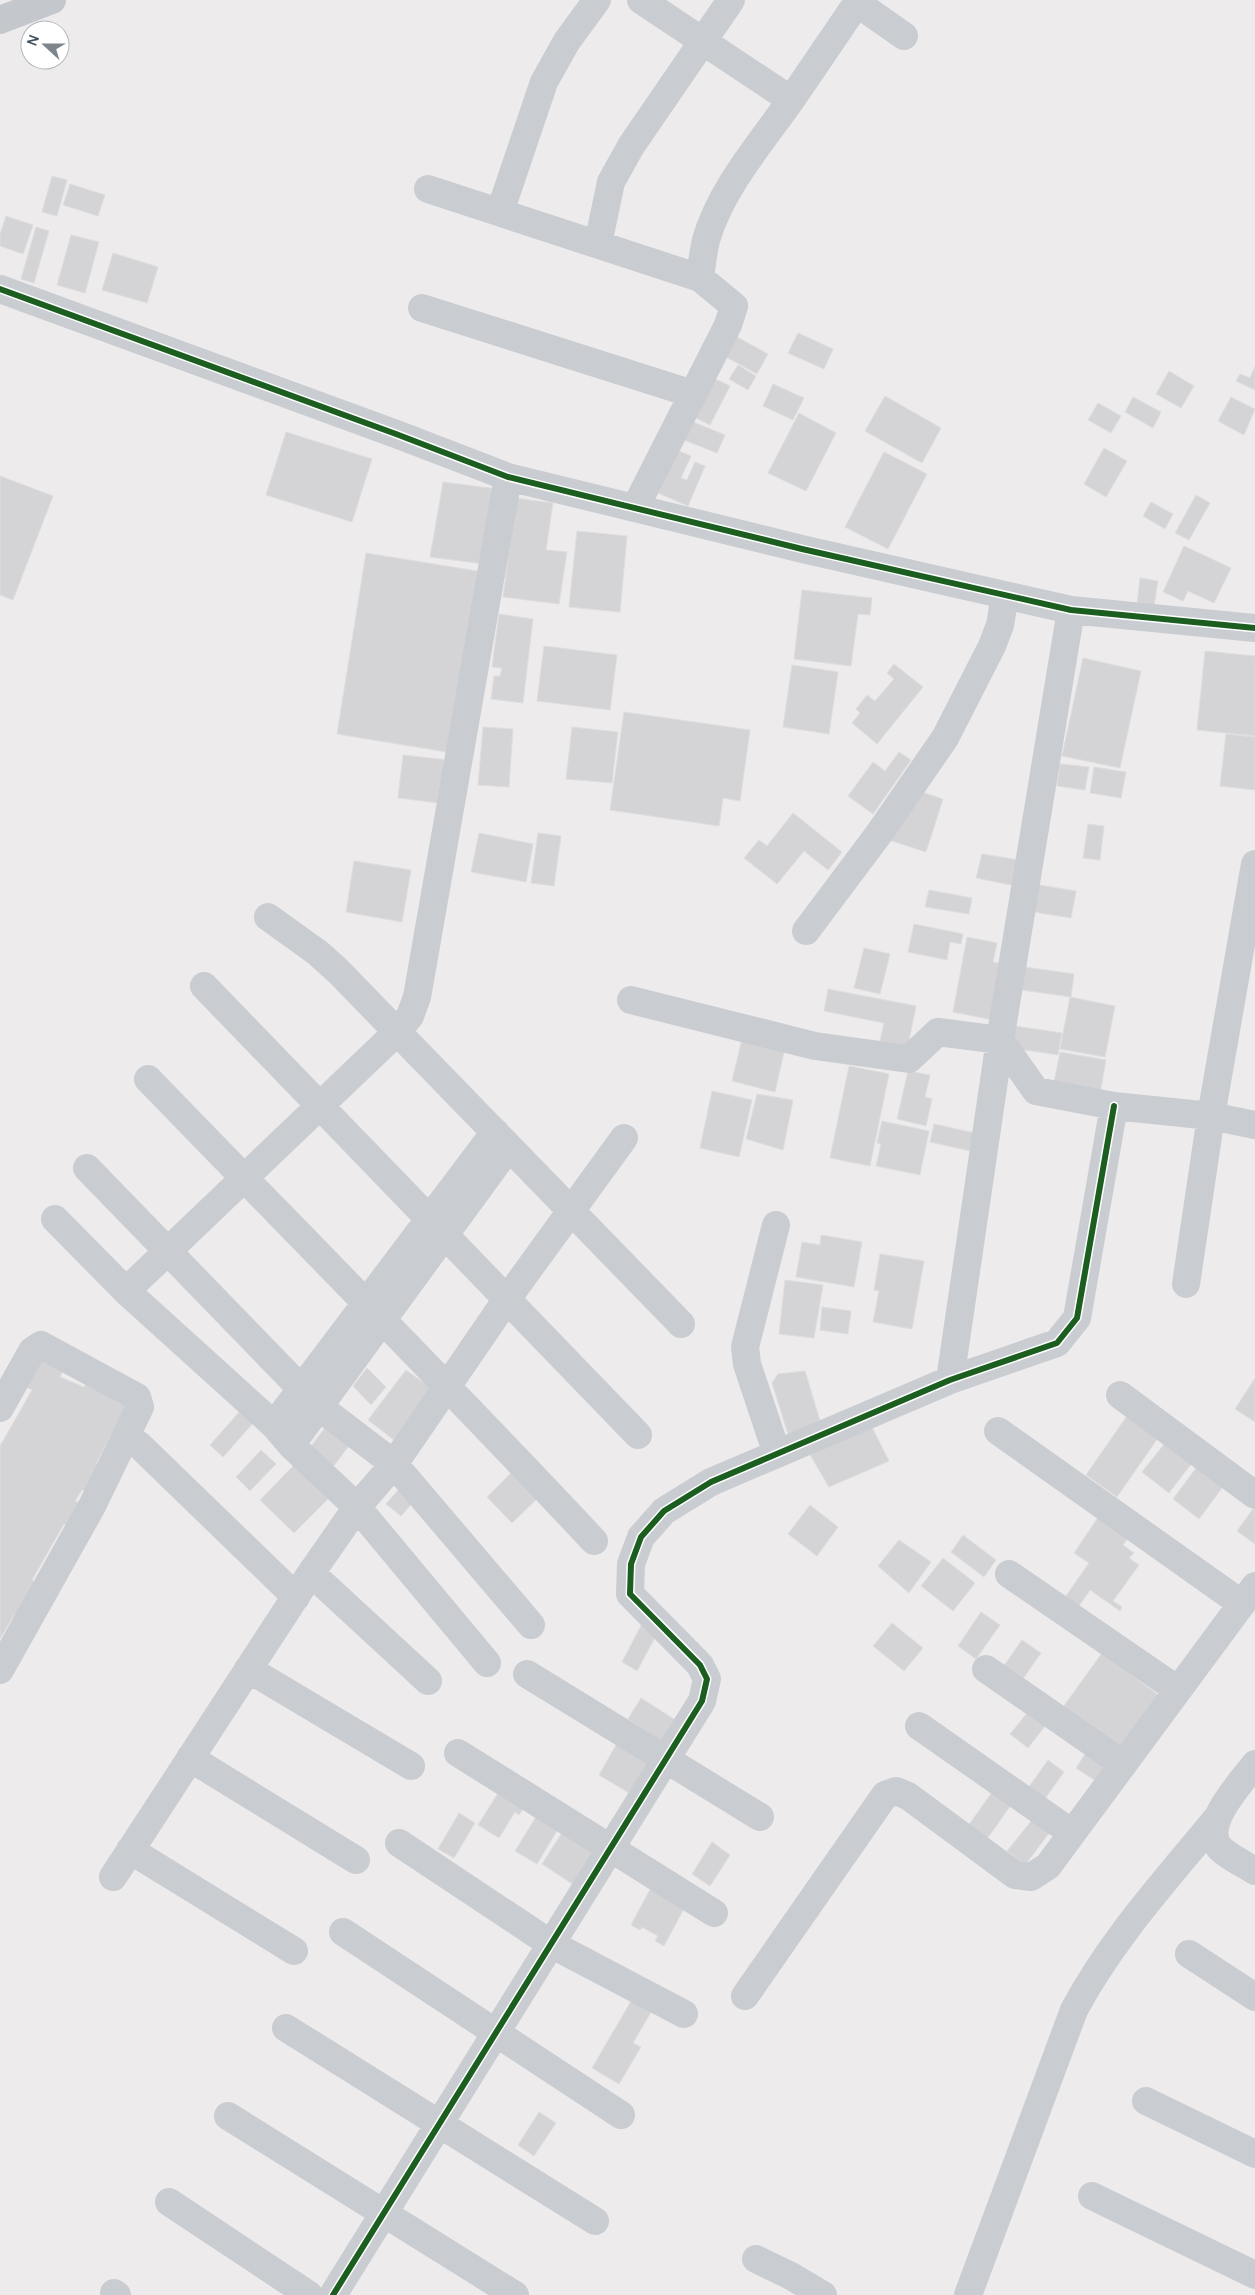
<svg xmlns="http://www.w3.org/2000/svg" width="1255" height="2295" font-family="Manrope,sans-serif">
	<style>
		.building { fill: #d4d3d6; stroke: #dedddf }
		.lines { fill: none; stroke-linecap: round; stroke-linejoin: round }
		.minor { stroke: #c9ccd1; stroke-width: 28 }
		.major { stroke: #c4c8cd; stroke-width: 28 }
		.cycleway-casing { stroke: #fff; stroke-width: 9 }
		.cycleway { stroke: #1b5e20; stroke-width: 6 }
	</style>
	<rect width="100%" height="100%" fill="#edebeb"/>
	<path class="building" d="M52 176 67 180 57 216 42 212Z
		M70 184 105 195 98 216 63 205Z
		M6 216 33 225 23 254 0 246V234Z
		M36 227 49 231 34 283 21 279Z
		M71 235 99 242 85 293 57 285Z
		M113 253 158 267 147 303 102 290Z
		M798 333 833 349 824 369 788 353Z
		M737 337 768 354 757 374 726 357Z
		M738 365 756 376 748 390 729 379Z
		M1255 366V390L1236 381 1240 374 1250 378Z
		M1169 371 1194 386 1181 408 1156 394Z
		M713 378 730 386 710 425 692 416Z
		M773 384 804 398 793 420 763 406Z
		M885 396 941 428 922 463 865 431Z
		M1133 397 1161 412 1153 428 1125 412Z
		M1231 397 1255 409 1244 435 1218 421Z
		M1098 403 1121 416 1111 433 1088 420Z
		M799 413 836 433 806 491 768 473Z
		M691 421 725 435 717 453 684 440Z
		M286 432 372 459 352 522 266 495Z
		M1104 448 1127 461 1106 497 1084 484Z
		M676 450 691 456 681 478 687 480 695 462 705 466 688 506 658 493Z
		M884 452 927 474 888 549 845 527Z
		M0 476 53 496 13 600 0 595Z
		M443 482 497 489 484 564 430 557Z
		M1196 495 1210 503 1189 540 1175 533Z
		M516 498 553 503 546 550 567 552 559 604 503 597Z
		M1151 502 1173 514 1165 529 1143 516Z
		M577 531 627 536 620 612 569 607Z
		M1184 546 1231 568 1214 603 1188 591 1183 601 1163 592Z
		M366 553 483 572 453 753 337 734Z
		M1140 578 1158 581 1154 606 1137 604Z
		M802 590 872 598 870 615 858 614 851 666 794 659Z
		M499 614 533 619 523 703 491 699 494 676H500L502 668 492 667Z
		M544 646 617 655 610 710 537 701Z
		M1205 651 1255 656V736L1197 730Z
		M1083 658 1141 671 1120 768 1062 756Z
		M894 664 923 687 877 744 852 723 860 713 856 709 867 695 875 701 894 679 887 673Z
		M792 665 838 672 829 734 783 727Z
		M624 712 750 730 740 801 723 798 719 826 610 810Z
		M483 727 513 729 509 787 478 785Z
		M572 727 618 732 612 783 566 779Z
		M1226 734 1255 737V790L1220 786Z
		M899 752 911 760 873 814 848 796 873 762 885 771Z
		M403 755 448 760 439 803 398 798Z
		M1060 764 1089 767 1085 790 1057 786Z
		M1094 767 1126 772 1121 798 1090 793Z
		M919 791 943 799 926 852 886 839Z
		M793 813 842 852 828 870 804 851 777 884 744 858 759 840 767 846Z
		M1088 824 1104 826 1100 860 1083 858Z
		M479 833 533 844 526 882 471 872Z
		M538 833 561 836 554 886 531 883Z
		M982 854 1019 860 1016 886 976 878Z
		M354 861 411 870 402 922 346 912Z
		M1033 884 1076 891 1071 918 1028 911Z
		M929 890 972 898 969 914 925 907Z
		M914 924 963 934 961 944 950 942 947 960 908 952Z
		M967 937 997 943 993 962 1009 965 998 1021 953 1012Z
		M864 948 890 954 880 994 854 988Z
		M1025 967 1074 974 1071 997 1022 990Z
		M828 989 916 1006 908 1046 880 1041 884 1023 824 1011Z
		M1070 997 1115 1006 1105 1057 1060 1049Z
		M1015 1026 1062 1033 1058 1055 1012 1048Z
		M742 1039 785 1048 775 1092 732 1081Z
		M1060 1052 1106 1060 1100 1094 1053 1087Z
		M849 1066 889 1074 870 1166 830 1158Z
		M908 1071 930 1075 925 1097 932 1099 926 1126 897 1119Z
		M712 1091 752 1100 739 1157 700 1148Z
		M757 1094 793 1100 783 1150 746 1139Z
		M882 1121 929 1131 920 1175 876 1166 881 1144 877 1143Z
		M934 1124 979 1134 975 1152 930 1142Z
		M821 1235 862 1242 854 1287 796 1277 802 1242 820 1245Z
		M880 1254 924 1261 912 1329 873 1322 879 1291 874 1290Z
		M785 1280 823 1285 814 1338 779 1334Z
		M822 1307 851 1311 848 1334 820 1330Z
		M40 1357 65 1367 60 1377 84 1387 92 1380 118 1393 115 1401 125 1406 122 1440 111 1435 96 1464 104 1468 91 1493 82 1490 75 1501 84 1504 71 1529 64 1524 32 1580 40 1588 21 1619 14 1615 0 1639V1446L32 1390 23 1385Z
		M367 1368 386 1387 371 1405 353 1386Z
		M406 1370 432 1389 394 1440 368 1420Z
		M805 1371 821 1424 788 1434 772 1383 778 1374Z
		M1255 1378V1422L1235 1409Z
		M241 1410 254 1422 223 1457 210 1445Z
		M1129 1413 1160 1435 1117 1497 1086 1475Z
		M330 1421 354 1439 330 1471 306 1453Z
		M871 1425 889 1461 829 1487 809 1453Z
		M1165 1443 1192 1463 1169 1493 1142 1472Z
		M261 1450 276 1464 250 1491 236 1477Z
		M295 1464 329 1498 294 1533 260 1500Z
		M1199 1464 1225 1484 1199 1519 1173 1499Z
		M515 1469 541 1495 512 1523 487 1497Z
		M399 1489 414 1501 401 1516 386 1504Z
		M810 1505 838 1527 817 1556 788 1534Z
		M1255 1506V1544L1237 1531Z
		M1103 1510 1133 1531 1123 1545 1134 1553 1129 1558 1139 1565 1113 1601 1122 1607 1120 1611 1090 1590 1077 1609 1063 1600 1089 1563 1074 1553Z
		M963 1535 996 1560 984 1577 951 1552Z
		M899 1540 931 1562 909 1593 878 1566Z
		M943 1558 975 1583 953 1611 921 1586Z
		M981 1612 1000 1625 976 1659 958 1646Z
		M644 1620 660 1628 637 1671 622 1662Z
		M892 1623 923 1648 904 1671 873 1646Z
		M1022 1640 1041 1653 1020 1683 1001 1670Z
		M1102 1653 1161 1697 1117 1757 1058 1714Z
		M641 1698 677 1721 663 1742 628 1719Z
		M1032 1707 1049 1721 1028 1748 1010 1734Z
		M620 1738 656 1759 634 1796 599 1775Z
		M1087 1751 1107 1763 1096 1781 1076 1768Z
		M1048 1760 1064 1772 1042 1803 1026 1791Z
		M995 1788 1014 1801 987 1839 968 1826Z
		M500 1790 525 1806 519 1815 515 1812 499 1838 478 1825Z
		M539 1812 560 1826 537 1864 515 1851Z
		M459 1813 475 1823 454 1858 438 1849Z
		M1036 1815 1053 1828 1025 1865 1007 1851Z
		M563 1831 595 1852 574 1885 542 1864Z
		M712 1842 730 1855 710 1886 692 1874Z
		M654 1882 688 1901 664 1946 655 1941 658 1936 642 1927 640 1930 631 1925Z
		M634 1996 654 2007 633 2043 641 2047 619 2084 592 2068Z
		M539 2112 556 2123 534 2156 518 2145Z"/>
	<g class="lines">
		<path class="minor" d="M791 100 857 3 904 36
			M428 189 700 278
			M500 212 544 82 567 41 597 0
			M598 244 611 182 631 146 731 0
			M0 289 396 434 508 477 802 549 1071 610 1255 628
			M422 308 693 394
			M635 508 728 325 734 306 700 278C702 265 703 252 706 240 721 188 761 143 791 100L641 0
			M268 917 318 953 338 971 681 1324
			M806 931 878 835 945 738 992 646 1000 625 1005 595
			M204 986 638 1435
			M631 1000 815 1046 909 1059 938 1032 1000 1040 1036 1091 1114 1106 1211 1116 1255 1125
			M148 1079C297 1233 448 1385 594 1541
			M87 1168 318 1406 394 1464 531 1625
			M55 1219 126 1291 274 1425 291 1445 357 1507 487 1663
			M776 1225 745 1347 747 1364 777 1454
			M1186 1284 1211 1116 1255 864
			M126 1291 397 1032 410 1016 417 997 508 477
			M950 1380 1000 1040 1071 610
			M1120 1395 1255 1495
			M0 1408 32 1351 41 1345 137 1397 140 1407 92 1506 0 1670
			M274 1425 495 1132
			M998 1431 1242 1604
			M139 1445 296 1597
			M291 1445 509 1147
			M311 1573 428 1681
			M1009 1574 1178 1690
			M248 1669 411 1766
			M986 1669 1123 1764
			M527 1674 760 1817
			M919 1726 1072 1833
			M458 1753 714 1913
			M190 1758 356 1860
			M1255 1764C1241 1783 1201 1824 1219 1847 1225 1855 1246 1865 1255 1871
			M399 1843 551 1944 684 2014
			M130 1850 294 1951
			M113 1877 311 1573 357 1507 394 1464 507 1299 624 1138
			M343 1932 621 2115
			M1189 1954 1255 1997
			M745 1996 885 1795 896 1791 908 1796 1015 1875 1031 1877 1048 1866 1255 1586
			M286 2028 595 2221
			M1146 2101 1255 2154
			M228 2116 515 2295
			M1092 2196 1255 2275
			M169 2202 309 2295
			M756 2259 791 2276 823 2295
			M114 2293 117 2295
			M333 2295 702 1701 707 1679 700 1665 630 1594 631 1564 641 1537 664 1511 711 1482 950 1380 1057 1343 1077 1318 1114 1106
			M968 2295 1074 2010C1111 1940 1166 1880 1216 1819"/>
		<path class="major" d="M0 20 52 0"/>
		<g class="cycleway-casing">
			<path id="cycleway" d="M0 289 396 434 508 477 802 549 1071 610 1255 628
				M333 2295 702 1701 707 1679 700 1665 630 1594 631 1564 641 1537 664 1511 711 1482 950 1380 1057 1343 1077 1318 1114 1106"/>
		</g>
		<use href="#cycleway" class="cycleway"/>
	</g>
	<g transform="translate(45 45) rotate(291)"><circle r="24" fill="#ffffff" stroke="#b3b8bd"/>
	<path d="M0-4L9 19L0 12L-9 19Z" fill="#7e858d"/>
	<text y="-8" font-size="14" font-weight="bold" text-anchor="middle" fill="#424e5a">N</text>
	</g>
</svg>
